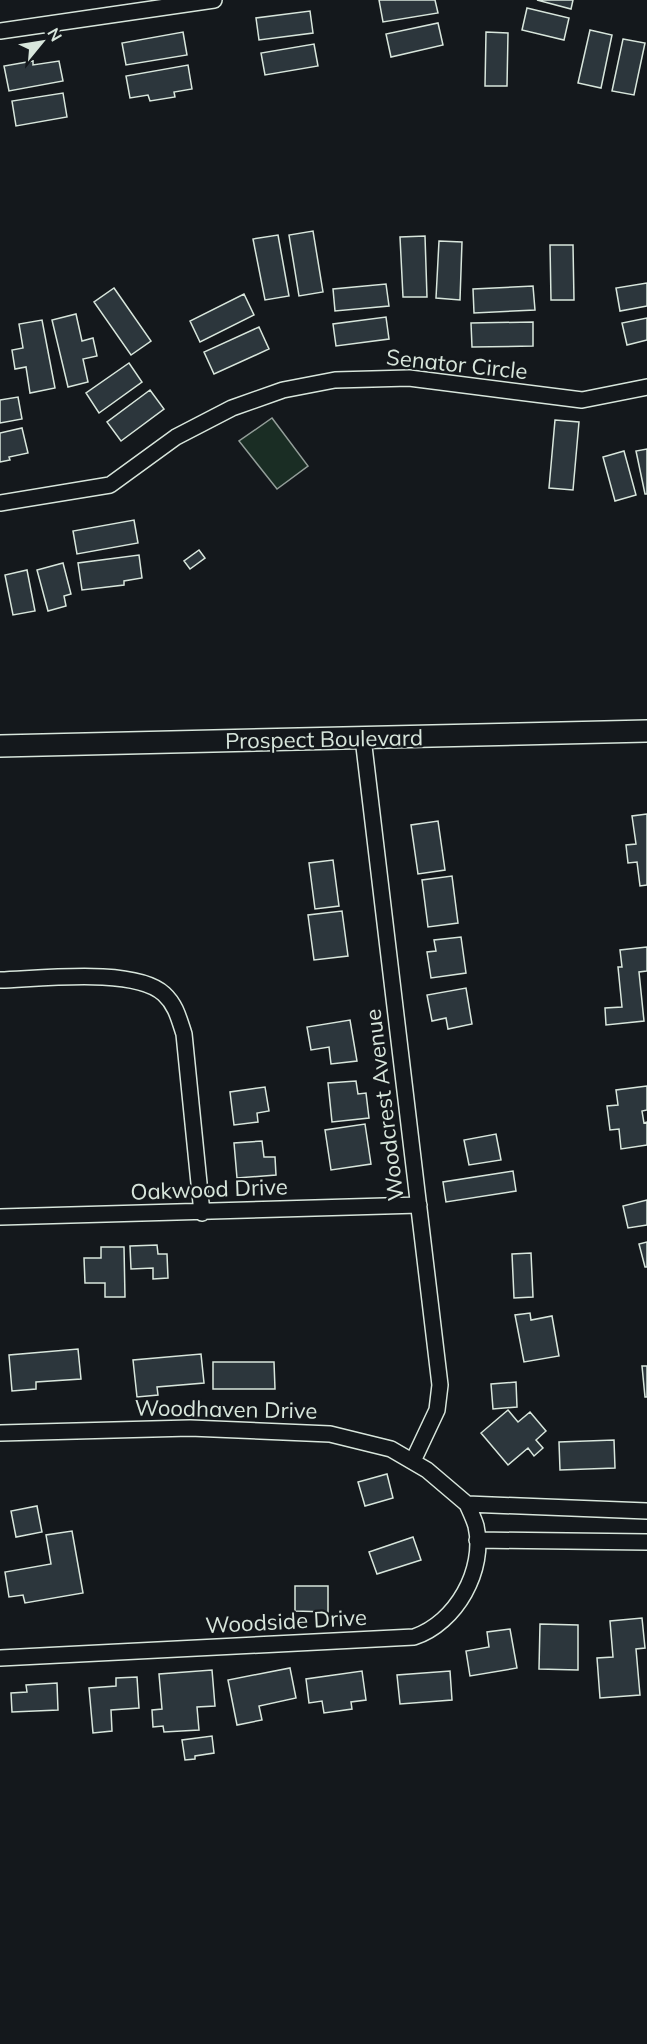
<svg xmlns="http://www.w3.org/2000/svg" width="647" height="2044" font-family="Mulish,sans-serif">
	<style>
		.green { fill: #1a2d24; stroke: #939e99; stroke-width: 1.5 }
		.building { fill: #2c363c; stroke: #d8e6dc; stroke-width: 1.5 }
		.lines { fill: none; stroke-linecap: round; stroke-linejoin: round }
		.street-casing { stroke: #d8e6dc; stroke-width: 18 }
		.secondary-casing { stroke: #d8e6dc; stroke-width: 24 }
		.street { stroke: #14181c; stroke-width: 15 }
		.secondary { stroke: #14181c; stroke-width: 21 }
		.labels { text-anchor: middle; stroke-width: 4.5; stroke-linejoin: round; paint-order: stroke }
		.street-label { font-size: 22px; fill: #d8e6dc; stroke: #14181c }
	</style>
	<rect width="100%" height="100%" fill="#14181c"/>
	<path class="green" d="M272 418 308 466 277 489 239 441Z"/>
	<path class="building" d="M379 0H435L438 13 383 22Z
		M537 0H573L571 9Z
		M527 8 569 18 564 40 522 30Z
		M310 11 313 33 259 40 256 18Z
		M438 23 443 45 391 57 386 34Z
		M590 30 612 35 601 88 578 83Z
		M183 32 187 55 126 65 122 43Z
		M486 32 508 33 507 86H485Z
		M623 39 645 43 634 95 612 91Z
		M314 44 318 66 265 75 261 53Z
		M33 61V65L59 61 63 81 9 91 4 66Z
		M188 65 192 89 174 92 175 97 150 101 148 95 130 98 126 76Z
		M63 93 67 117 16 126 12 101Z
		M313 231 323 292 299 296 289 235Z
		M278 235 289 296 265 300 253 239Z
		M425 236 427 297H403L400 237Z
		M439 241 462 242 460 300 436 298Z
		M550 245H573L574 300H551Z
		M647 283V306L620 311 616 288Z
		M386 284 389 306 335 311 333 289Z
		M533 286 535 310 474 313 473 289Z
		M114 288 151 341 131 355 94 302Z
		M244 294 254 315 200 342 190 321Z
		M76 314 82 341 93 338 97 356 83 359 88 382 68 387 52 320Z
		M386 317 389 339 336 346 333 324Z
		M647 318V340L627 345 622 323Z
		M42 320 55 388 30 393 26 367 15 369 12 350 23 348 19 324Z
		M533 322V346L472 347 471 323Z
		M259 327 269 349 214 374 204 352Z
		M129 363 142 382 99 413 86 393Z
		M150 390 164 409 121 441 107 422Z
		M18 397 22 419 0 423V400Z
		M555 420 579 422 573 490 549 488Z
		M22 428 28 453 9 457 10 460 0 462V433Z
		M647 449V494H645L636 451Z
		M624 451 636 495 615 501 603 457Z
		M134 520 138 543 77 554 73 531Z
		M199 550 205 558 190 569 184 561Z
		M139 555 142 578 124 581V585L82 590 78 563Z
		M63 563 71 594 64 596 66 606 48 611 37 570Z
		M27 570 35 611 13 615 5 575Z
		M647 814V885L640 886 637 862 628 863 626 845 636 844 632 816Z
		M438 821 445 870 418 874 411 825Z
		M333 860 339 906 315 909 309 863Z
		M452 876 458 923 428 927 422 880Z
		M342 911 348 956 314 960 308 915Z
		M461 937 466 973 431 978 427 952 436 951 434 940Z
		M647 947V971L639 972 644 1021 606 1025 605 1008 622 1007 618 967H622L620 950Z
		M466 988 472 1024 448 1029 446 1018 432 1021 427 995Z
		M350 1020 357 1061 331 1064 329 1047 311 1050 307 1027Z
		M356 1081 358 1094 366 1093 369 1118 332 1122 328 1083Z
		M647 1086V1110L642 1111 644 1123 647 1122V1145L621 1149 619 1129 610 1130 607 1106 618 1105 616 1090Z
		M265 1087 269 1111 257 1113 258 1122 234 1125 230 1092Z
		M365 1124 371 1164 331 1170 325 1130Z
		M496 1134 501 1160 469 1165 464 1140Z
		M262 1141 264 1157H275L276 1175 237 1178 234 1143Z
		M513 1171 516 1191 446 1202 443 1182Z
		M647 1200V1225L628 1228 623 1206Z
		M647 1242V1267H645L639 1244Z
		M157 1245 158 1254H167L168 1278 153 1279V1268L131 1269 130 1246Z
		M101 1247H124L125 1297H105V1283H85L84 1258H101Z
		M531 1253 533 1297 514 1298 512 1254Z
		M530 1313 531 1320 552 1316 559 1356 524 1362 515 1315Z
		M78 1349 81 1379 36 1382V1389L12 1391 9 1355Z
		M201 1354 204 1383 157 1387 158 1395 137 1397 133 1360Z
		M213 1362H274L275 1389H213Z
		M642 1366H647V1397H645Z
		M516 1382 517 1407 493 1409 491 1384Z
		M508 1410 518 1422 530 1412 546 1431 536 1440 543 1448 534 1456 528 1448 508 1465 481 1433Z
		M614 1440 615 1468 560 1470 559 1442Z
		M387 1474 393 1498 365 1506 358 1482Z
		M37 1506 42 1532 16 1537 11 1511Z
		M72 1531 83 1593 25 1603 23 1595 9 1597 5 1572 51 1564 46 1535Z
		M413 1537 421 1560 377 1574 369 1552Z
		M295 1586H328V1612L295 1611Z
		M642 1618 645 1648 636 1649 640 1695 600 1698 597 1658 613 1657 610 1621Z
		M540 1624 578 1625V1670L539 1669Z
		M510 1629 517 1668 470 1676 466 1651 489 1647 487 1632Z
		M290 1668 296 1698 259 1706 262 1720 237 1725 228 1680Z
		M212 1670 215 1706 197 1707 199 1730 164 1732 163 1726 153 1727 152 1710 162 1709 159 1674Z
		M362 1671 366 1700 351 1702 352 1709 324 1713 322 1701 309 1703 306 1679Z
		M450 1671 452 1700 400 1704 397 1675Z
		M137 1677 139 1708 111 1710 112 1731 93 1733 89 1688 116 1686V1678Z
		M57 1683 58 1710 12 1712 11 1693 27 1692 26 1685Z
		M212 1736 214 1753 195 1756V1759L185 1760 182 1740Z"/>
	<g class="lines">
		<g class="street-casing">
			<path id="street" d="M0 31 214 0
				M0 503 110 485 176 437 232 408 283 390 335 380 409 378 582 400 647 387
				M363 738 440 1385 437 1410 413 1461
				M0 980C39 979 135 967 164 994 176 1005 179 1019 184 1034L202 1213
				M0 1217 419 1205
				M0 1433 190 1428 330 1434 391 1449 427 1470 467 1504
				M467 1504 647 1511
				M477 1540 647 1542
				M0 1658 414 1637C456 1623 486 1570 476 1526 474 1519 470 1511 467 1504"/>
		</g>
		<g class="secondary-casing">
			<path id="secondary" d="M0 746 647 731"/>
		</g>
		<use href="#street" class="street"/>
		<use href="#secondary" class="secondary"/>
	</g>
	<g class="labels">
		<g class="street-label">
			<text transform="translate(457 364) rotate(6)" y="8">Senator Circle</text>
			<text transform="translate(324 739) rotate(-1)" y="8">Prospect Boulevard</text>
			<text transform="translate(384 1105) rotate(-97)" y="8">Woodcrest Avenue</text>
			<text transform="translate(209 1189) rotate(-2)" y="8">Oakwood Drive</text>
			<text transform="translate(226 1409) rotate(1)" y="8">Woodhaven Drive</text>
			<text transform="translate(286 1621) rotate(-3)" y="8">Woodside Drive</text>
		</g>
	</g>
	<g transform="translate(42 42) rotate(60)" stroke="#14181c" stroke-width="4.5" paint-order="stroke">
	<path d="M0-4.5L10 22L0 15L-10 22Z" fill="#d8e6dc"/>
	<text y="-9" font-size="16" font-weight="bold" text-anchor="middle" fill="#d8e6dc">N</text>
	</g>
</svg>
